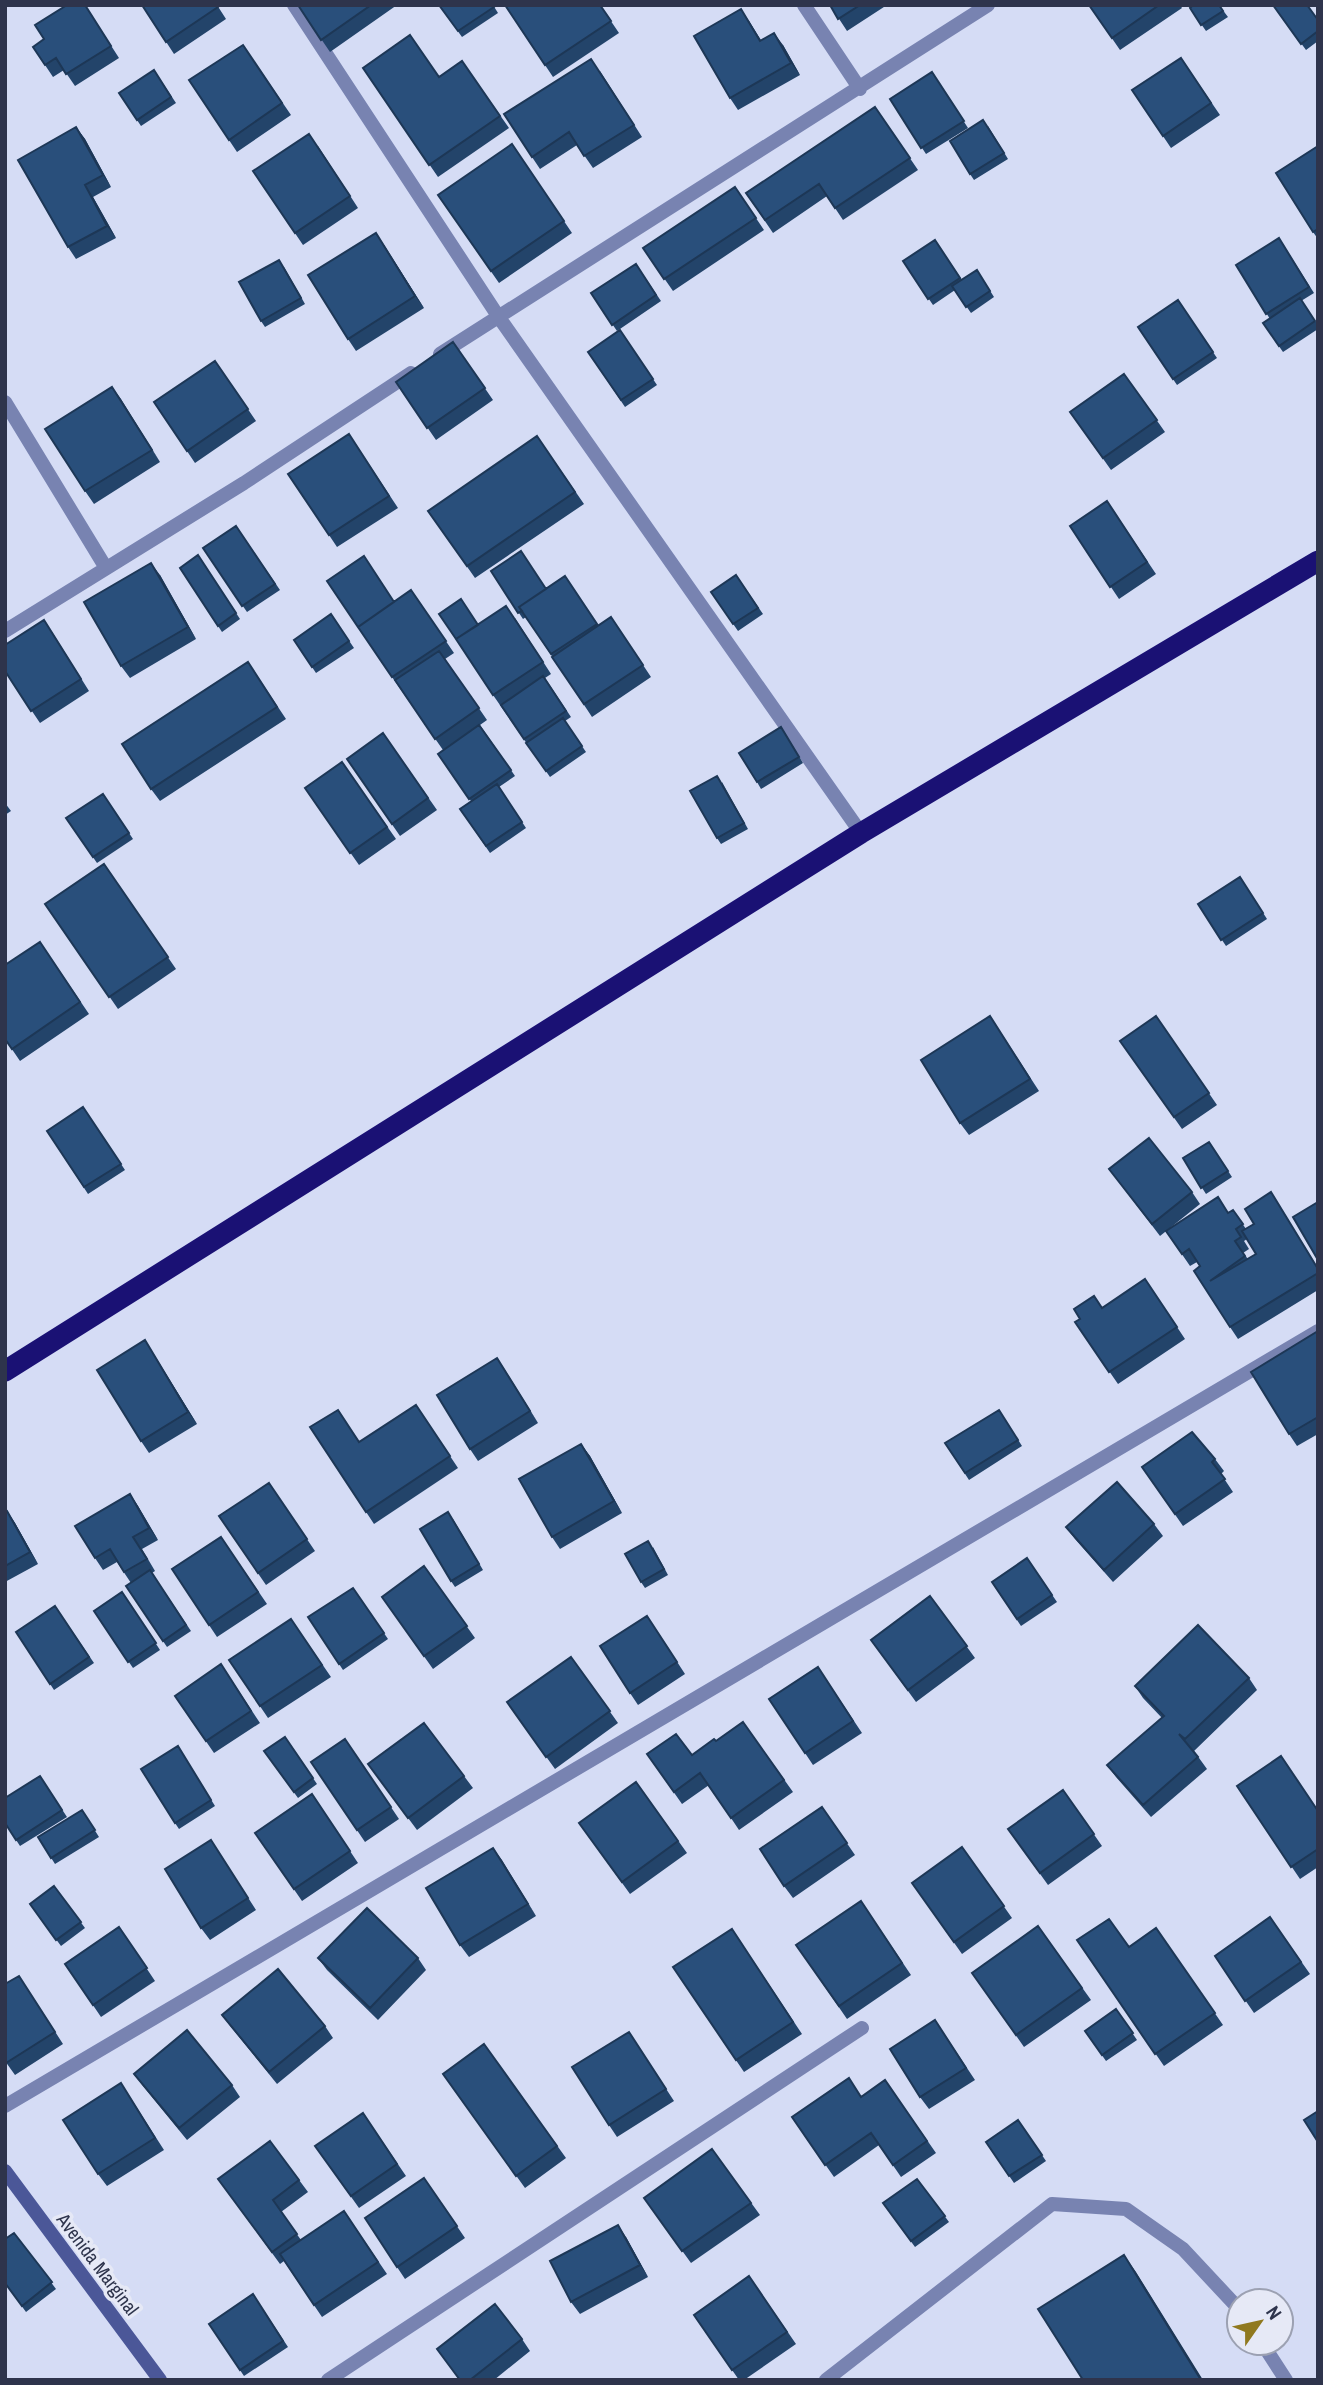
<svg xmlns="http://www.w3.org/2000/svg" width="1323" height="2385" font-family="'Archivo Narrow',sans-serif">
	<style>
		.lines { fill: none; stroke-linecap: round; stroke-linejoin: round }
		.street { stroke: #7883b1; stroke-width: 14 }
		.secondary { stroke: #4b5798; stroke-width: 14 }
		.highway { stroke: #1a1174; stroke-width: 21 }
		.wall { fill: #23446a; fill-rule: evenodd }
		.shaded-wall { fill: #1d3756 }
		.building { fill: #294f7b; stroke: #1d3756; stroke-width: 2 }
		.labels { text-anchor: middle; stroke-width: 7; stroke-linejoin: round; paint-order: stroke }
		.street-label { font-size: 19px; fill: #2e344c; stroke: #e6e9f6 }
	</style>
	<rect width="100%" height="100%" fill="#d5dcf5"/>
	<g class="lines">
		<path class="street" d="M294 5 498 316 861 833
			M804 5 860 89
			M440 354 988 5
			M5 402 106 568
			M5 631 244 483 411 373
			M5 2106 1318 1331
			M1262 2343 1286 2380
			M328 2380 862 2028
			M826 2380 1052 2204 1126 2209 1183 2249 1239 2309"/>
		<path class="secondary" d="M5 2171 160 2380"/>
		<path class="highway" d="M5 1371 861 833 1318 561"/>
	</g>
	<path class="wall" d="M85 5 119 58 75 86 64 70 53 77 45 65 44 39Z
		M142 5H217L226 19 174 54Z
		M298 5H397L330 52Z
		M439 5H493L498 13 462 37Z
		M505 5H600L619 33 553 77Z
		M830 5H887L847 31Z
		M1089 5H1180L1182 8 1120 50Z
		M1219 5 1228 17 1206 31 1190 8Z
		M1273 5 1318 20V41L1306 50Z
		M749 21 761 40 783 45 800 75 738 110 730 98Z
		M243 45 291 115 237 152 229 140Z
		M1181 58 1220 115 1171 148 1132 90Z
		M462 61 509 128 438 177 363 68 439 77Z
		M154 70 176 103 141 126 119 93Z
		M600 71 642 137 593 168 577 145 540 169 532 157Z
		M932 72 968 128 926 154 890 99Z
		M875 107 918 170 843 220 827 196 773 233 746 193Z
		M988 126 1008 159 974 180 970 174Z
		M76 127 85 139 111 187 93 197 116 238 76 259 68 247Z
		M512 144 572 233 499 283 438 195Z
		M318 146 358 208 303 245 253 171Z
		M1318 146V239L1313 232Z
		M735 187 764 230 673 291 643 248Z
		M1279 238 1314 293 1301 301 1318 325V329L1283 352 1263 323 1270 319 1236 265Z
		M935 240 962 280 977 270 994 297 971 313 955 290 933 305 903 261Z
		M384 245 424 308 356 351 348 339Z
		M636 264 661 301 617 331 591 293Z
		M284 267 305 304 265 327 261 321Z
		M1178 300 1217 358 1177 385 1138 327Z
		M620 330 657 385 625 407 588 352Z
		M453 342 493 400 436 440 396 382Z
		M215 361 256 421 195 463 154 402Z
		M1124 374 1165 432 1111 470 1070 412Z
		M112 387 160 462 94 504 85 491Z
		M349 434 398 508 337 547 329 535Z
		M537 436 584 504 475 578 428 511Z
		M1107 501 1156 574 1119 599 1070 526Z
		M236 526 280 590 247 612 203 548Z
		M198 555 240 619 222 632 180 568Z
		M491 571 546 589 565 576 598 626 611 617 651 677 592 717 526 617 523 619Z
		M160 575 196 639 130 678 121 666Z
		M736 575 763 614 738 631 711 592Z
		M411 590 454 653 445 659 487 720 480 725 515 776 499 787 526 828 490 853 460 809 471 801 438 754 443 750 392 677 395 602Z
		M331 614 354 648 316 673 294 640Z
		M515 618 551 674 545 678 571 717 565 721 586 752 550 777 493 695 478 625Z
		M52 632 89 691 40 723 5 671Z
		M248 662 286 719 160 801 151 789Z
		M383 733 437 810 400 836 347 759Z
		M785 733 803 763 761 789 757 782Z
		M342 762 396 839 359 865 305 788Z
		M722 782 748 829 721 844 717 838Z
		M103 794 133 839 97 863 66 818Z
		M5 803 11 811 5 815Z
		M104 864 176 969 118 1009 45 904Z
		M1240 877 1267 919 1226 946 1198 904Z
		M40 942 89 1014 20 1061 5 1039Z
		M990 1016 1039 1091 969 1135 960 1123Z
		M1156 1016 1217 1105 1182 1129 1120 1041Z
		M83 1107 125 1170 88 1194 47 1131Z
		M1209 1142 1232 1177 1206 1194 1183 1158Z
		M1109 1169 1192 1192 1200 1204 1160 1236Z
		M1271 1192 1318 1268V1290L1238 1339 1230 1327 1200 1266 1197 1262 1190 1266 1166 1231 1229 1212 1233 1210 1246 1229 1254 1224ZM1247 1239 1256 1254 1248 1259 1243 1253 1249 1249 1244 1241Z
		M1145 1279 1185 1339 1118 1384 1075 1322 1102 1308Z
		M1318 1331V1434L1297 1446 1289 1434Z
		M153 1353 197 1424 149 1453 141 1441Z
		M497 1358 538 1423 478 1461 470 1449Z
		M999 1410 1022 1446 969 1480 945 1443Z
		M424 1417 458 1468 374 1524 310 1427 359 1442Z
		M581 1444 590 1456 622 1513 560 1549 552 1537Z
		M1215 1459 1224 1471 1221 1474 1233 1492 1183 1526 1142 1467Z
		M269 1483 315 1551 266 1585 219 1516Z
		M130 1494 138 1506 158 1540 142 1549 155 1571 152 1573 191 1631 167 1647 126 1586 131 1583 117 1562 103 1570 95 1558Z
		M7 1511 15 1523 38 1564 5 1582V1512Z
		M453 1519 483 1570 455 1587 451 1581Z
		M1154 1524 1163 1536 1113 1582 1075 1539 1066 1527Z
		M221 1537 267 1604 217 1637 209 1625Z
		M653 1547 668 1575 645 1588 641 1582Z
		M1027 1558 1057 1602 1021 1626 992 1582Z
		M424 1566 475 1638 433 1669 382 1597Z
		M353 1588 388 1639 343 1670 308 1617Z
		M122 1592 160 1650 133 1668 94 1611Z
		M930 1596 975 1658 916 1702 871 1640Z
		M55 1606 94 1663 54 1690 16 1632Z
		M291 1619 331 1677 268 1718 229 1660Z
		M655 1628 685 1674 638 1705 630 1693Z
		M571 1657 618 1723 555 1769 507 1702Z
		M221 1664 260 1723 214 1753 175 1696Z
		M1249 1678 1257 1690 1194 1751 1207 1769 1151 1817 1116 1777 1107 1765 1162 1718 1143 1698 1135 1686Z
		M826 1679 862 1733 813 1765 805 1753Z
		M743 1722 793 1792 739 1830 709 1785 682 1804 647 1754 692 1755 716 1741Z
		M285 1737 317 1784 298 1798 264 1751Z
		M345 1739 399 1819 365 1842 311 1762Z
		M178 1746 215 1806 179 1829 175 1823Z
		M40 1776 67 1817 20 1846 5 1823Z
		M377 1776H464L473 1788 417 1830Z
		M636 1782 687 1853 630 1894 579 1823Z
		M1237 1786 1318 1810V1867L1300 1879Z
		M1063 1790 1102 1846 1048 1885 1008 1829Z
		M312 1794 358 1863 302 1901 255 1833Z
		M822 1807 855 1855 793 1898 784 1886Z
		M82 1810 99 1837 55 1864 38 1837Z
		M211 1840 256 1910 210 1940 201 1928Z
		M962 1847 1012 1918 962 1954 912 1883Z
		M493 1848 536 1916 469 1957 460 1945Z
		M54 1886 85 1928 61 1946 30 1904Z
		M861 1901 911 1975 847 2019 796 1945Z
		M1270 1917 1310 1974 1254 2013 1215 1956Z
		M1038 1926 1091 2000 1024 2047 972 1973Z
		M119 1927 155 1981 101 2017 65 1964Z
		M1156 1928 1223 2025 1164 2066 1077 1940 1129 1947Z
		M732 1929 802 2034 744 2072 673 1967Z
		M318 1958H418L426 1970 378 2020 327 1970Z
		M27 1988 63 2044 15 2075 5 2061Z
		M1116 2009 1137 2040 1106 2061 1085 2031Z
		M222 2015 325 2026 333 2038 277 2084 231 2027Z
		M935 2020 975 2080 929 2109 920 2097Z
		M629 2032 674 2101 617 2137 609 2125Z
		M484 2044 566 2158 525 2188 443 2074Z
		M134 2074 232 2085 240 2097 187 2140 143 2086Z
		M885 2080 936 2153 901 2177 879 2145 834 2177 792 2117 862 2097Z
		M121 2083 164 2150 107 2186 98 2174Z
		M363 2113 406 2176 359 2208 315 2146Z
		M1018 2120 1046 2161 1014 2183 986 2142Z
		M270 2141 308 2192 281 2212 301 2240 344 2211 387 2274 322 2317 284 2261 280 2264 218 2179Z
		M712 2149 760 2215 691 2263 644 2198Z
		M424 2178 465 2238 405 2279 397 2267Z
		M917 2179 949 2222 915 2247 883 2203Z
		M14 2233 56 2289 26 2312 5 2283Z
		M626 2237 648 2277 580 2314 571 2302Z
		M749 2276 796 2344 744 2380H739L694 2315Z
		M253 2294 288 2347 244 2376 209 2324Z
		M522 2339 530 2351 494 2380H460L437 2349Z"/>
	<path class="shaded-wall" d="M741 9 749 21 768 53 760 41Z
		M774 33 783 45 800 75 791 63Z
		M76 127 85 139 111 187 103 175Z
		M85 185 93 197 116 238 107 226Z
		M376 233 384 245 424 308 415 296Z
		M112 387 121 399 160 462 152 450Z
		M151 563 160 575 196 639 188 627Z
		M145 1340 153 1353 197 1424 188 1412Z
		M497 1358 505 1370 538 1423 530 1411Z
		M581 1444 590 1456 622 1513 614 1501Z
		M130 1494 138 1506 158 1540 149 1528Z
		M7 1511 15 1523 38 1564 30 1552Z
		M493 1848 502 1860 536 1916 528 1904Z
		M618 2225 626 2237 648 2277 640 2265Z
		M1124 2255 1136 2272 1203 2380H1201Z"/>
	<path class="building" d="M67 5H85L111 46 66 74 56 58 45 65 33 47 44 39 35 25Z
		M142 5H217L218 7 166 42Z
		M298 5H371L321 40Z
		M439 5H493L494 7 458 31Z
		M505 5H600L611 21 545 65Z
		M830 5H860L838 19Z
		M1089 5H1159L1112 38Z
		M1193 5H1219L1223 11 1201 25 1190 8Z
		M1273 5H1307L1318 20V31L1301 44Z
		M741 9 760 41 774 33 791 63 730 98 694 36Z
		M410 35 439 77 462 61 500 116 429 165 363 68Z
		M243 45 282 103 229 140 189 80Z
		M1181 58 1211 103 1163 136 1132 90Z
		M591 59 634 125 584 156 569 132 532 157 504 114Z
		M154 70 171 97 137 120 119 93Z
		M932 72 964 121 921 148 890 99Z
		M875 107 910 158 835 208 819 184 765 220 746 193Z
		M983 120 1004 153 970 174 950 141Z
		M76 127 103 175 85 185 107 226 68 247 18 160Z
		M309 134 350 196 295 233 253 171Z
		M512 144 564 221 491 271 438 195Z
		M1318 146V229L1313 232 1276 173Z
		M735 187 756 218 664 279 643 248Z
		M376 233 415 296 348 339 308 275Z
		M1279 238 1309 287 1266 314 1236 265Z
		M935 240 960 278 928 299 903 261Z
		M279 260 301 298 261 321 239 282Z
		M636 264 656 295 612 325 591 293Z
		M977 270 990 291 966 307 952 286Z
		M1300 298 1315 321 1279 346 1263 323Z
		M1178 300 1213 352 1173 379 1138 327Z
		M620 330 653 379 621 400 588 352Z
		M453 342 485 388 427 428 396 382Z
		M215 361 248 409 187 451 154 402Z
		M1124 374 1157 420 1103 458 1070 412Z
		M112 387 152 450 85 491 45 429Z
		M349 434 389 496 329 535 288 474Z
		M537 436 575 492 467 566 428 511Z
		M1107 501 1147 562 1110 587 1070 526Z
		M236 526 275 584 242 606 203 548Z
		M521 551 546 589 519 607 522 611 518 613 491 571Z
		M198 555 236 613 218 626 180 568Z
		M364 556 394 602 358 627 327 581Z
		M151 563 188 627 121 666 84 602Z
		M736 575 758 608 733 624 711 592Z
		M565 576 597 624 551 654 519 607Z
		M411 590 446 641 392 677 358 627Z
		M461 599 478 625 456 639 439 614Z
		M506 606 543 662 493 695 456 639Z
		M331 614 349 641 312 667 294 640Z
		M611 617 643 665 584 704 552 657Z
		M44 620 81 679 31 711 5 671V645Z
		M439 651 479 708 435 739 395 680Z
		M248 662 277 707 151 789 122 744Z
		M543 676 566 711 524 739 501 705Z
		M563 718 582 746 546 771 526 743Z
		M479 725 511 770 469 799 438 754Z
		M781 727 799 757 757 782 739 753Z
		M383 733 428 798 392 824 347 759Z
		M342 762 387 827 350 853 305 788Z
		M717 776 744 823 717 838 690 791Z
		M497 784 522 822 486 846 460 809Z
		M103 794 129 833 93 857 66 818Z
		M104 864 168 957 109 997 45 904Z
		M1240 877 1263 913 1221 940 1198 904Z
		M40 942 80 1002 12 1049 5 1039V965Z
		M990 1016 1030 1079 960 1123 921 1060Z
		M1156 1016 1209 1093 1174 1117 1120 1041Z
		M83 1107 121 1164 84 1187 47 1131Z
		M1149 1138 1192 1192 1152 1224 1109 1169Z
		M1209 1142 1228 1171 1201 1188 1183 1158Z
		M1271 1192 1318 1269V1273L1230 1327 1194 1271 1200 1266 1189 1249 1182 1254 1166 1231 1218 1197 1228 1213 1233 1210 1243 1224 1236 1229 1241 1237 1235 1241 1245 1256 1210 1281 1256 1254 1242 1231 1254 1224 1245 1209Z
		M1318 1202V1260L1293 1217Z
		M1145 1279 1177 1327 1109 1372 1075 1322 1080 1319 1074 1309 1094 1296 1102 1308Z
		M1318 1331V1417L1289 1434 1251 1372Z
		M145 1340 188 1412 141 1441 97 1370Z
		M497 1358 530 1411 470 1449 437 1395Z
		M416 1405 450 1456 366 1512 310 1427 338 1410 359 1442Z
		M999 1410 1018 1440 965 1473 945 1443Z
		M1192 1432 1215 1459 1212 1462 1225 1479 1175 1514 1142 1467Z
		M581 1444 614 1501 552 1537 519 1479Z
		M1117 1482 1154 1524 1104 1570 1066 1527Z
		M269 1483 307 1539 258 1573 219 1516Z
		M130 1494 149 1528 133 1537 147 1559 124 1572 110 1549 95 1558 75 1526Z
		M7 1511 30 1552 5 1566V1512Z
		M448 1512 479 1564 451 1581 420 1529Z
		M221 1537 258 1592 209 1625 172 1569Z
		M648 1541 664 1569 641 1582 625 1554Z
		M1027 1558 1052 1595 1017 1619 992 1582Z
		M424 1566 467 1626 424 1656 382 1597Z
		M150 1570 186 1625 163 1641 126 1586Z
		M353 1588 384 1633 339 1664 308 1617Z
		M122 1592 156 1643 128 1662 94 1611Z
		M930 1596 967 1646 908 1690 871 1640Z
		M55 1606 89 1657 50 1684 16 1632Z
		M647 1616 677 1662 630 1693 600 1646Z
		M291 1619 322 1665 260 1706 229 1660Z
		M1198 1625 1249 1678 1185 1739 1179 1734 1198 1757 1143 1805 1107 1765 1164 1716 1135 1686Z
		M571 1657 610 1711 546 1757 507 1702Z
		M221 1664 251 1711 206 1741 175 1696Z
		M818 1667 853 1721 805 1753 769 1699Z
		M743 1722 784 1780 731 1818 700 1773 674 1792 647 1754 676 1734 692 1755 714 1739 716 1741Z
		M424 1723 464 1776 408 1818 368 1764Z
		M285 1737 313 1778 294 1792 264 1751Z
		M345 1739 391 1807 357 1830 311 1762Z
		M178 1746 211 1800 175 1823 141 1769Z
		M1281 1756 1318 1811V1849L1291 1867 1237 1786Z
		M40 1776 62 1810 16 1840 5 1823V1798Z
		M636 1782 678 1841 622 1882 579 1823Z
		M1063 1790 1094 1834 1040 1873 1008 1829Z
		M312 1794 350 1851 294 1889 255 1833Z
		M822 1807 847 1843 784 1886 760 1849Z
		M82 1810 95 1830 51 1858 38 1837Z
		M211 1840 248 1898 201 1928 165 1869Z
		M962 1847 1004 1906 954 1942 912 1883Z
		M493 1848 528 1904 460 1945 426 1888Z
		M54 1886 81 1922 56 1940 30 1904Z
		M861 1901 902 1963 839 2006 796 1945Z
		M367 1908 418 1958 370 2008 318 1958Z
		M1270 1917 1301 1962 1245 2001 1215 1956Z
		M1109 1919 1129 1947 1156 1928 1215 2013 1155 2054 1077 1940Z
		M1038 1926 1082 1988 1016 2035 972 1973Z
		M119 1927 147 1968 93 2005 65 1964Z
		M732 1929 793 2022 736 2060 673 1967Z
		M278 1969 325 2026 269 2072 222 2015Z
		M19 1976 55 2032 6 2063 5 1984Z
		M1116 2009 1133 2033 1102 2055 1085 2031Z
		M935 2020 966 2068 920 2097 890 2049Z
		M187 2030 232 2085 179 2128 134 2074Z
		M629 2032 666 2089 609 2125 572 2067Z
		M484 2044 557 2146 516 2176 443 2074Z
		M849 2078 861 2097 885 2080 927 2141 893 2165 871 2133 825 2165 792 2117Z
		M121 2083 155 2138 98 2174 63 2120Z
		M1318 2111V2142L1304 2120Z
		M363 2113 397 2164 351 2196 315 2146Z
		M1018 2120 1042 2155 1009 2176 986 2142Z
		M270 2141 299 2180 273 2200 297 2234 272 2252 218 2179Z
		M712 2149 751 2203 682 2251 644 2198Z
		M424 2178 457 2226 397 2267 365 2218Z
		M917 2179 945 2216 911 2241 883 2203Z
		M344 2211 378 2262 314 2305 280 2254Z
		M618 2225 640 2265 571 2302 550 2261Z
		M14 2233 52 2282 22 2306 5 2283V2239Z
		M1124 2255 1201 2380H1083L1038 2309Z
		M749 2276 787 2332 732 2370 694 2315Z
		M253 2294 283 2341 240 2370 209 2324Z
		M495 2304 522 2339 470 2380H460L437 2349Z"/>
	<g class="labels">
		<g class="street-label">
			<text transform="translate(98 2264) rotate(53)" y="7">Avenida Marginal</text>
		</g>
	</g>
	<rect width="1323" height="2385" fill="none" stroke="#2e344c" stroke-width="14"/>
	<g transform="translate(1260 2322) rotate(56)"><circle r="33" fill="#e6e9f6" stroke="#9ca1b2" stroke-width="2"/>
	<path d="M0-5L12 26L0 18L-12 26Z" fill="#90791f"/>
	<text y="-10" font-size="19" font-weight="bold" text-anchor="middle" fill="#2e344c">N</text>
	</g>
</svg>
